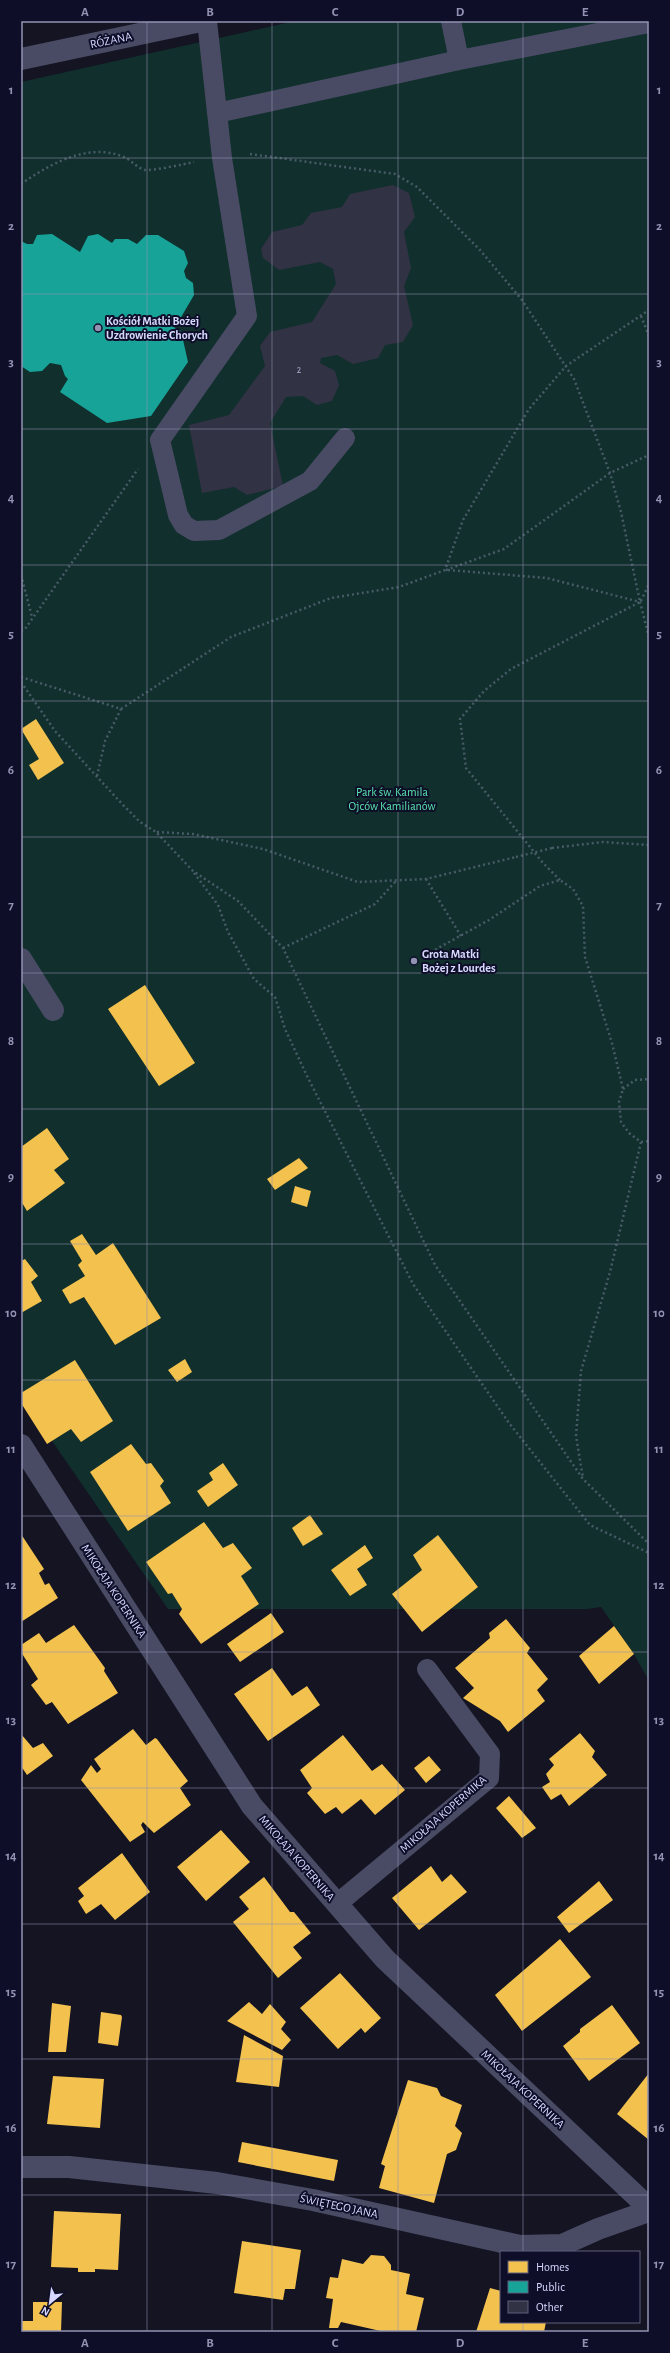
<svg xmlns="http://www.w3.org/2000/svg" width="670" height="2353" font-family="'Alegreya Sans',sans-serif">
	<style>
		.green { fill: #112f2c }
		.homes { fill: #f2c14e }
		.public { fill: #17a398 }
		.building { fill: #323245 }
		.lines { fill: none; stroke-linecap: round; stroke-linejoin: round }
		.path { stroke: #475b67; stroke-width: 2.5; stroke-dasharray: 2 3; stroke-linecap: butt }
		.lane { stroke: #494b64; stroke-width: 20 }
		.street { stroke: #494b64; stroke-width: 22 }
		.path-bridge { stroke: #475b67; stroke-width: 2.5; stroke-dasharray: 2 3; stroke-linecap: butt }
		.grid { fill: none; stroke: #9293b2; stroke-width: 1; stroke-opacity: 0.55 }
		.poi-dot { fill: #9293b2; stroke: #0e0e29; stroke-width: 1.5 }
		.labels { text-anchor: middle; stroke-width: 4; stroke-linejoin: round; paint-order: stroke }
		.number-label { font-size: 10px; fill: #adaed0 }
		.street-label { font-size: 12px; fill: #d6d8ff; stroke: #0e0e29 }
		.poi-label { font-size: 12px; font-weight: bold; fill: #d6d8ff; stroke: #0e0e29; text-anchor: start }
		.park-label { font-size: 12px; fill: #59e8ad; stroke: #0e0e29 }
		.neatline { fill: none; stroke: #9293b2; stroke-width: 1.5 }
		.grid-label { font-size: 13px; text-anchor: middle; font-weight: bold; fill: #9293b2 }
	</style>
	<rect width="100%" height="100%" fill="#141423"/>
	<path class="green" d="M295 21H649V1681L634 1654 601 1607 587 1609H168L21 1396V82Z"/>
	<path class="homes" d="M36 719 64 763 38 780 29 765 39 759 21 729Z
		M145 985 195 1063 159 1086 108 1009Z
		M47 1128 69 1159 54 1170 65 1183 27 1211 21 1201V1147Z
		M299 1158 308 1168 275 1190 267 1179Z
		M295 1186 311 1191 307 1207 291 1202Z
		M82 1234 96 1255 113 1243 161 1318 115 1345 84 1297 70 1304 62 1290 85 1276 78 1265 82 1261 70 1241Z
		M25 1259 38 1276 31 1282 42 1301 21 1313V1261Z
		M185 1359 192 1372 177 1382 168 1370Z
		M75 1360 113 1421 81 1442 71 1429 47 1444 21 1403V1393Z
		M131 1444 146 1464 151 1463 164 1481 160 1486 171 1503 128 1531 90 1472Z
		M223 1463 238 1485 208 1507 197 1491 213 1480 209 1473Z
		M310 1515 323 1534 303 1546 292 1528Z
		M204 1522 223 1548 233 1543 252 1568 241 1576 259 1604 201 1644 179 1614 182 1609 172 1593 168 1594 146 1562Z
		M21 1534 44 1569 39 1573 45 1585 49 1583 58 1598 21 1622Z
		M438 1535 478 1587 422 1632 392 1594 422 1570 413 1555Z
		M365 1545 373 1558 357 1569 367 1585 350 1596 331 1570Z
		M271 1613 284 1632 240 1662 227 1644Z
		M506 1619 530 1648 527 1653 548 1679 537 1690 545 1701 508 1732 500 1721 463 1698 474 1688 455 1668 490 1638 489 1633Z
		M74 1625 105 1668 104 1671 118 1693 68 1724 52 1702 46 1705 31 1685 38 1679 21 1652V1645L39 1633 46 1643Z
		M614 1626 634 1654 599 1684 579 1656Z
		M272 1668 292 1696 307 1686 320 1705 268 1741 234 1694Z
		M133 1729 146 1745 155 1738 157 1739 188 1781 180 1788 191 1805 154 1833 143 1822 141 1825 145 1832 130 1842 81 1780 91 1765 97 1773 101 1769 94 1759Z
		M580 1733 595 1751 592 1757 607 1775 569 1806 561 1794 551 1800 542 1787 550 1782 546 1774 554 1765 549 1759Z
		M21 1734 33 1748 43 1743 53 1756 27 1775 21 1766Z
		M343 1735 372 1771 382 1764 405 1790 375 1815 361 1799 342 1814 336 1807 325 1814 307 1793 312 1788 300 1770Z
		M429 1756 441 1770 426 1783 414 1768Z
		M509 1796 536 1828 522 1838 496 1808Z
		M221 1830 250 1862 206 1901 177 1867Z
		M122 1853 150 1892 115 1920 101 1904 86 1914 78 1901 84 1896 78 1888Z
		M431 1866 442 1882 451 1874 467 1892 419 1930 392 1898Z
		M264 1877 290 1912H294L311 1933 293 1947 302 1958 278 1978 233 1922 249 1909 239 1897Z
		M599 1881 613 1900 569 1933 557 1917Z
		M560 1939 591 1977 522 2031 495 1995Z
		M340 1973 381 2018 365 2033 361 2028 338 2049 300 2008Z
		M249 2002 262 2014 270 2004 286 2022 281 2029 291 2040 282 2050 227 2021Z
		M52 2003 71 2006 66 2052H48Z
		M612 2005 640 2043 589 2081 563 2046 580 2032V2029Z
		M101 2012 121 2015 122 2017 118 2046 98 2043Z
		M244 2035 283 2056 279 2087 236 2082Z
		M649 2073V2140L617 2114Z
		M53 2076 104 2079 100 2128 47 2124Z
		M408 2080 437 2088 441 2096 462 2105 455 2126 462 2133 456 2150 447 2154 434 2203 379 2188 385 2166 381 2164Z
		M242 2142 338 2160 334 2181 238 2162Z
		M54 2211 121 2214 118 2270 95 2269V2272H78V2268L51 2267Z
		M242 2241 301 2250 295 2289H285L283 2300 234 2293Z
		M371 2255 384 2256 391 2265V2270L410 2274 406 2294 424 2298 416 2332H385L341 2322 338 2328H329L333 2299 326 2298 330 2277 338 2278 342 2259 363 2264Z
		M490 2288 501 2291V2322H546L544 2332H476Z
		M33 2302H62L61 2332H21V2321H33Z"/>
	<path class="public" d="M52 234 80 252 88 236 98 234 112 243 115 239H128L137 244 146 235H158L184 251 188 263 184 271 186 278 193 283 194 295 180 319H174L170 325 181 331 188 362 151 416 107 423 60 392 68 379 65 376 61 365 50 363 42 371 30 372 21 366V241L27 244H33L37 235Z"/>
	<path class="building" d="M393 185 409 193 415 217 404 232 411 268 404 286 413 325 403 342 385 345 378 358 353 364 337 355 321 358 320 363 335 371 339 385 332 401 317 405 303 396 286 397 270 423 283 486 247 495 234 487 202 493 189 425 229 415 265 366 260 346 270 332 312 322 336 284 333 269 320 262 279 270 263 258 261 249 272 232 302 225 311 213 342 207 350 194Z"/>
	<g class="lines">
		<path class="path" d="M250 154 395 174 417 187 480 250 522 300 574 379 610 473 621 512 640 602 511 669 484 691 460 719 466 768 543 863 560 880
			M21 184C50 164 88 142 124 157 131 160 137 168 145 170 152 171 185 164 194 162
			M641 316 649 336
			M446 570 504 549 610 473 649 455
			M448 570 547 578 640 602 649 637
			M21 575 32 617
			M641 601 649 584
			M21 631 25 629 138 469
			M21 677 121 709 231 637 331 598 399 587 445 570 463 520 529 409 566 366 649 310
			M21 682 55 731 123 805 140 822 156 832 193 871 238 901 283 948 435 1265 583 1479 649 1544
			M97 776 105 741 121 709
			M157 832 193 834 263 849 358 882 426 879 516 857
			M552 848 603 842 649 845
			M194 873 218 905 228 932 254 979 275 997 285 1029 307 1076 413 1284 509 1423 590 1525 649 1553
			M426 879 461 936
			M283 948 375 904 396 881
			M422 957 489 920 540 886 560 880 573 889 583 906 585 957 612 1043 623 1089 619 1102 621 1122 629 1133 641 1142 610 1272 581 1371 576 1436 583 1478
			M623 1089 635 1080 649 1079
			M641 1142 649 1141"/>
		<path class="lane" d="M207 21 222 158 247 316 160 440 178 515 184 525 194 531 219 530 310 481 345 438
			M459 60 649 23
			M217 113 459 60 451 21
			M337 1904 489 1778 490 1754 427 1669"/>
		<path class="street" d="M21 59 201 21
			M21 959 53 1010
			M21 1445 252 1806 385 1959 649 2208
			M21 2167H69L217 2183 313 2200 520 2246 562 2245 598 2229 649 2211"/>
		<path class="path-bridge" d="M516 857 552 848"/>
	</g>
	<path class="grid" d="M147 21V2332M272 21V2332M398 21V2332M523 21V2252M21 158H649M21 294H649M21 429H649M21 565H649M21 701H649M21 837H649M21 973H649M21 1109H649M21 1244H649M21 1380H649M21 1516H649M21 1652H649M21 1788H649M21 1924H649M21 2059H649M21 2195H649M523 2322V2332"/>
	<g class="poi-dot">
		<circle cx="98" cy="328" r="4"/>
		<circle cx="414" cy="961" r="4"/>
	</g>
	<g class="labels">
		<g class="number-label">
			<text x="299" y="373">2</text>
		</g>
		<g class="street-label">
			<text transform="translate(111 40) rotate(-12)" y="4">RÓŻANA</text>
			<text transform="translate(114 1591) rotate(57)" y="4">MIKOŁAJA KOPERNIKA</text>
			<text transform="translate(443 1814) rotate(-41)" y="4">MIKOŁAJA KOPERMIKA</text>
			<text transform="translate(297 1858) rotate(49)" y="4">MIKOŁAJA KOPERNIKA</text>
			<text transform="translate(523 2089) rotate(43)" y="4">MIKOŁAJA KOPERNIKA</text>
			<text transform="translate(339 2206) rotate(12)" y="4">ŚWIĘTEGO JANA</text>
		</g>
		<g class="poi-label">
			<text x="106" y="325">Kościół Matki Bożej<tspan x="106" dy="14">Uzdrowienie Chorych</tspan></text>
			<text x="422" y="958">Grota Matki<tspan x="422" dy="14">Bożej z Lourdes</tspan></text>
		</g>
		<g class="park-label">
			<text x="392" y="796">Park św. Kamila<tspan x="392" dy="14">Ojców Kamilianów</tspan></text>
		</g>
	</g>
	<rect width="670" height="2353" fill="none" stroke="#0e0e29" stroke-width="44"/>
	<rect x="500" y="2251" width="140" height="72" fill="#0e0e29" stroke="#5e5f7f"/>
	<rect x="508" y="2261" width="20" height="12" fill="#f2c14e" stroke="#5e5f7f"/>
	<text x="536" y="2271" font-size="12" fill="#d6d8ff">Homes</text>
	<rect x="508" y="2281" width="20" height="12" fill="#17a398" stroke="#5e5f7f"/>
	<text x="536" y="2291" font-size="12" fill="#d6d8ff">Public</text>
	<rect x="508" y="2301" width="20" height="12" fill="#323245" stroke="#5e5f7f"/>
	<text x="536" y="2311" font-size="12" fill="#d6d8ff">Other</text>
	<g transform="translate(50 2303) rotate(209)" stroke="#0e0e29" stroke-width="3" paint-order="stroke">
	<path d="M0-3L7 15L0 10L-7 15Z" fill="#d6d8ff"/>
	<text y="-6" font-size="11" font-weight="bold" text-anchor="middle" fill="#d6d8ff">N</text>
	</g>
	<rect x="22" y="22" width="626" height="2309" class="neatline"/>
	<g class="grid-label">
		<text x="85" y="16">A</text>
		<text x="210" y="16">B</text>
		<text x="335" y="16">C</text>
		<text x="460" y="16">D</text>
		<text x="585" y="16">E</text>
		<text x="11" y="94">1</text>
		<text x="659" y="94">1</text>
		<text x="11" y="230">2</text>
		<text x="659" y="230">2</text>
		<text x="11" y="366">3</text>
		<text x="659" y="366">3</text>
		<text x="11" y="502">4</text>
		<text x="659" y="502">4</text>
		<text x="11" y="638">5</text>
		<text x="659" y="638">5</text>
		<text x="11" y="774">6</text>
		<text x="659" y="774">6</text>
		<text x="11" y="909">7</text>
		<text x="659" y="909">7</text>
		<text x="11" y="1045">8</text>
		<text x="659" y="1045">8</text>
		<text x="11" y="1181">9</text>
		<text x="659" y="1181">9</text>
		<text x="11" y="1317">10</text>
		<text x="659" y="1317">10</text>
		<text x="11" y="1453">11</text>
		<text x="659" y="1453">11</text>
		<text x="11" y="1589">12</text>
		<text x="659" y="1589">12</text>
		<text x="11" y="1724">13</text>
		<text x="659" y="1724">13</text>
		<text x="11" y="1860">14</text>
		<text x="659" y="1860">14</text>
		<text x="11" y="1996">15</text>
		<text x="659" y="1996">15</text>
		<text x="11" y="2132">16</text>
		<text x="659" y="2132">16</text>
		<text x="11" y="2268">17</text>
		<text x="659" y="2268">17</text>
		<text x="85" y="2347">A</text>
		<text x="210" y="2347">B</text>
		<text x="335" y="2347">C</text>
		<text x="460" y="2347">D</text>
		<text x="585" y="2347">E</text>
	</g>
</svg>
